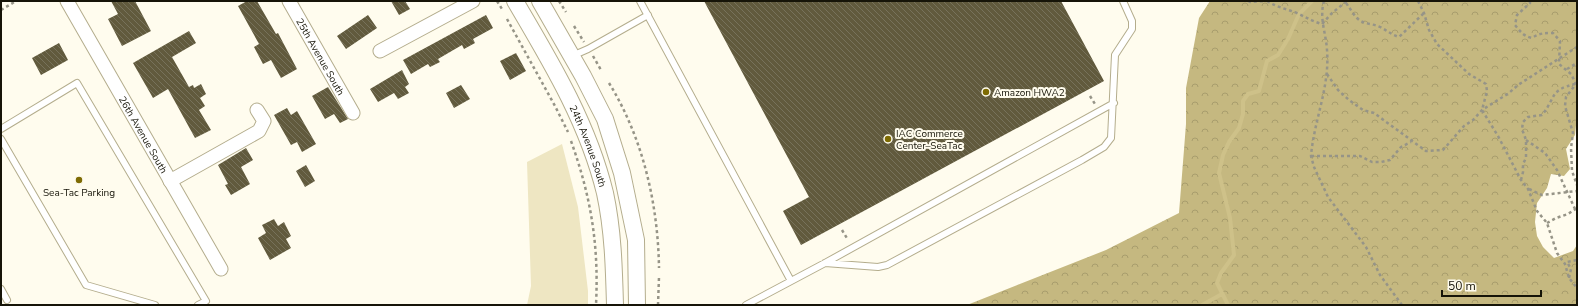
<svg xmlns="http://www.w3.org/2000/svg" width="1578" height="306" font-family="'Nunito Sans',sans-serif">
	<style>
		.grass { fill: #eee6c2 }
		.forest { fill: url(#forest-crowns) }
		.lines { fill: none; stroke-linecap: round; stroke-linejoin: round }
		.stream { stroke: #cec189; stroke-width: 4 }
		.building { fill: url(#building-back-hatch) }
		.service-casing { stroke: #b4ad8d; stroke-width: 8 }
		.minor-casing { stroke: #b4ad8d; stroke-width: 15 }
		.tertiary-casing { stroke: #b4ad8d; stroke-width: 18 }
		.path { stroke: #969487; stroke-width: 2.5; stroke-dasharray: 3 3; stroke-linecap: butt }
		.service { stroke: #fff; stroke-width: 6 }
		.minor { stroke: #fff; stroke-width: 13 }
		.tertiary { stroke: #fff; stroke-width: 16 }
		.poi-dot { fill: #7e6b03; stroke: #fffcee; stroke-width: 1.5 }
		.labels { text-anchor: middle; stroke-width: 4; stroke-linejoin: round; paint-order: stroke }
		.street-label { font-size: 10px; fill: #161408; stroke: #fffcee }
		.poi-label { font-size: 10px; fill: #161408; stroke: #fffcee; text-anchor: start }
	</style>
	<defs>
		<pattern id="forest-crowns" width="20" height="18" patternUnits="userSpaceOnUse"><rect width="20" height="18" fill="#c5b880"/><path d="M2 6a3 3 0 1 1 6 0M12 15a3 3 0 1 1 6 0" fill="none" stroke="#a89d6d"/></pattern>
		<pattern id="building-back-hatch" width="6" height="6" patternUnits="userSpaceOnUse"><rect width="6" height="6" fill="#615a3d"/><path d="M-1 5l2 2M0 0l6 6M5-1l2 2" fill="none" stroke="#77725b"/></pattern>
	</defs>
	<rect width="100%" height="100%" fill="#fffcee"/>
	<path class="grass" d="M562 144 578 207 588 291V305H527L531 286 527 162Z"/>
	<path class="forest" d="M1210 1H1577V116L1575 135 1566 149 1570 169 1564 176 1551 174 1547 188 1537 203 1535 222 1537 236 1543 247 1554 258 1573 251 1577 245V305H967L1106 250 1179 213 1186 124V88L1199 18Z"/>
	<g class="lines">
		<path class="stream" d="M1202 305 1222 294
			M1228 305 1217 283 1221 273 1234 255 1230 218 1219 173 1223 155 1229 142 1239 128 1243 114V101L1248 94 1259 91 1267 61 1278 55 1288 39 1299 14 1312 1"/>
	</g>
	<path class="building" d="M111 1H135L151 31 122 46 108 19 118 14Z
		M247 1H257L276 34 278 33 297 69 281 78 271 60 263 64 254 47 259 44 238 6Z
		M391 1H405L410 9 399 15Z
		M704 1H1061L1104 81 801 245 783 211 809 197Z
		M368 15 377 28 346 49 337 36Z
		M486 15 493 28 473 39 475 43 464 49 462 45 438 59 440 62 430 67 428 64 411 74 403 60Z
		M189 31 196 43 172 57 189 87 193 85 194 88 201 84 206 94 200 98 205 106 199 110 211 130 195 138 168 89 153 98 133 63Z
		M59 43 68 60 41 75 32 58Z
		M516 53 526 71 510 80 500 61Z
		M402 70 409 84 405 87 409 93 398 99 394 93 378 102 370 89Z
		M461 85 470 99 454 108 446 93Z
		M328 87 348 119 340 123 334 114 325 119 312 96Z
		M287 108 291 115 297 111 316 144 302 152 297 142 291 145 274 115Z
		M246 148 253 160 241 167 250 184 231 195 225 185 228 184 218 165Z
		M306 165 315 181 305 187 296 171Z
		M274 219 278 226 284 222 291 236 286 239 291 248 270 260 258 238 266 233 262 225Z"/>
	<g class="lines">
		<g class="service-casing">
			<path id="service" d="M640 1 791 281
				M572 56 588 49 648 15
				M1 129 77 83 206 301 198 305
				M1 139 86 285 155 305
				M825 263 878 267 887 265 1082 160 1104 147 1111 138 1115 55 1132 29V21L1123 1
				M1 289 7 300
				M746 305 825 263 1114 103"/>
		</g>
		<g class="minor-casing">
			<g id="minor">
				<path id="s1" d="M67 1 221 269"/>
				<path id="s2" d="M289 1 353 113"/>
				<path d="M380 51 473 1"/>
				<path d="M170 181 259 131 264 121 257 110"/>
			</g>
		</g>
		<g class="tertiary-casing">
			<g id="tertiary">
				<path id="s3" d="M515 1C551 62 588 123 605 193 613 230 614 268 615 305"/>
				<path d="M540 1 583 76 605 119 622 173 636 240 637 305"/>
			</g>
		</g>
		<path class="path" d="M497 1 502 9
			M559 1 566 12
			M1248 1 1250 2 1265 1
			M1267 1C1278 8 1288 9 1299 14 1307 18 1314 22 1322 24L1332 13 1347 1
			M1324 1C1319 18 1326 33 1327 50 1330 87 1314 120 1311 156L1314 167 1328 197 1366 247 1380 275 1402 305
			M1418 1 1424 13 1429 30 1437 44 1469 74 1486 84 1487 91 1482 110 1498 136 1521 180 1528 189 1537 211 1547 223 1557 253 1565 264 1569 278 1577 288
			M1530 1V3L1517 15 1515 25C1520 31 1523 36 1532 38 1539 33 1545 33 1553 33L1560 41 1559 64 1571 74 1576 84 1566 97 1565 106 1573 133 1571 148 1572 171 1577 185
			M1346 3C1350 8 1353 14 1357 18 1364 25 1372 23 1380 27 1388 31 1390 34 1399 37L1424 13
			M1 10 16 1
			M507 19 555 106 568 132
			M574 26 584 42
			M593 56 601 70
			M1567 69 1577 63
			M1327 74 1338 90 1349 100 1363 110 1374 113 1426 151 1443 150 1464 126 1473 120 1482 110 1509 93 1518 85 1577 47
			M609 83C643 138 658 204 659 268
			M1090 96 1095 104
			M1526 140 1545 153 1557 170 1575 209
			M571 141C591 197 599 245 596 305
			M1311 156H1360L1372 162H1381L1390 160 1401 147 1411 142
			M1521 180 1523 172V164L1526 158V140L1522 129 1523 122 1528 117 1542 115C1556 98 1549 90 1575 84
			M1529 189 1542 195 1577 191
			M1547 223 1556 218 1568 214 1577 208
			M842 230 848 240
			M1569 278 1571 269 1567 262 1577 260
			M658 305 659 277"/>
		<use href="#service" class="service"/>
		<use href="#minor" class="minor"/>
		<use href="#tertiary" class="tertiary"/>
	</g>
	<g class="poi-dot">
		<circle cx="986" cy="92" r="4"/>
		<circle cx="888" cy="139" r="4"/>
		<circle cx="79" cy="180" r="4"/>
	</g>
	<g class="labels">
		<g class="street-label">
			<text dy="4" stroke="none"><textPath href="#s2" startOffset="64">25th Avenue South</textPath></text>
			<text dy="4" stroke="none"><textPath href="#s1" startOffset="154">26th Avenue South</textPath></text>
			<text dy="4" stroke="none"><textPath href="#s3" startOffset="163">24th Avenue South</textPath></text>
		</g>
		<g class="poi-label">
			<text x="994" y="96">Amazon HWA2</text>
			<text x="896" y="137">IAC Commerce<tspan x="896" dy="12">Center–SeaTac</tspan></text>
			<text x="79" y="196" text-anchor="middle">Sea-Tac Parking</text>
		</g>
	</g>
	<rect width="1578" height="306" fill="none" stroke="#161408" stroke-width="4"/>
	<path d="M1442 290v6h99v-6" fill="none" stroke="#161408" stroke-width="2"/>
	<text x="1448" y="290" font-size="12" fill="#161408" stroke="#fffcee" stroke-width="3" paint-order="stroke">50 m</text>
</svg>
